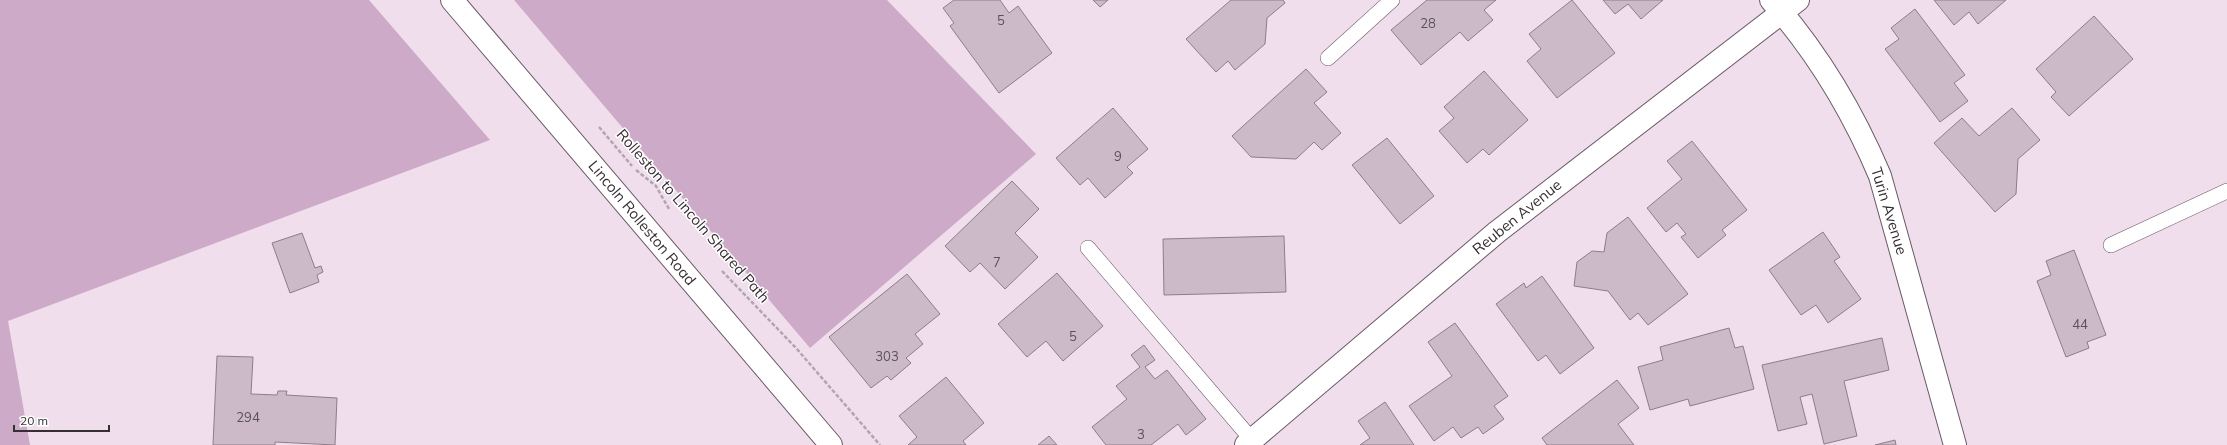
<svg xmlns="http://www.w3.org/2000/svg" width="2227" height="445" font-family="Mulish,sans-serif">
	<style>
		.green { fill: #cdaac8 }
		.building { fill: #ccbac9; stroke: #8d7d8b }
		.lines { fill: none; stroke-linecap: round; stroke-linejoin: round }
		.lane-casing { stroke: #695966; stroke-width: 16 }
		.street-casing { stroke: #695966; stroke-width: 24 }
		.secondary-casing { stroke: #695966; stroke-width: 24 }
		.path { stroke: #b3a5b0; stroke-width: 2.5; stroke-dasharray: 4 2; stroke-linecap: butt }
		.lane { stroke: #fff; stroke-width: 15 }
		.street { stroke: #fff; stroke-width: 22 }
		.secondary { stroke: #fff; stroke-width: 22 }
		.labels { text-anchor: middle; stroke-width: 3; stroke-linejoin: round; paint-order: stroke }
		.number-label { font-size: 13px; fill: #5b5158 }
		.street-label { font-size: 15px; fill: #352e33; stroke: #fff }
	</style>
	<rect width="100%" height="100%" fill="#f0deed"/>
	<path class="green" d="M0 0H369L490 140 8 321 30 445H0Z
		M514 0H887L1036 154 810 348Z"/>
	<path class="building" d="M954 0H1000L1009 13 1018 6 1052 53 999 93 950 26 954 23 943 8Z
		M1093 0H1108L1100 7Z
		M1231 0H1283L1285 3 1267 18 1265 44 1235 70 1228 61 1216 72 1186 39Z
		M1427 0H1496L1484 10 1493 20 1468 41 1460 32 1421 65 1391 30Z
		M1572 0 1615 53 1557 98 1527 61 1541 49 1529 34Z
		M1603 0H1663L1641 19 1628 4 1615 14Z
		M1934 0H2006L1978 24 1969 12 1954 25Z
		M1915 9 1965 75 1954 83 1968 101 1940 122 1885 49 1899 39 1891 28Z
		M2094 16 2133 59 2069 116 2051 97 2056 92 2036 69Z
		M1306 69 1327 92 1314 103 1341 133 1322 150 1314 142 1296 159 1251 157 1232 136Z
		M1484 71 1528 120 1489 155 1483 149 1467 163 1439 131 1454 118 1444 107Z
		M1113 108 1148 149 1127 167 1133 173 1105 198 1088 178 1080 185 1056 158Z
		M2012 108 2040 140 2018 159 2016 194 1995 212 1934 143 1962 118 1979 136Z
		M1387 138 1434 196 1400 224 1352 165Z
		M1692 141 1747 210 1722 230 1726 235 1698 258 1681 237 1686 234 1677 223 1666 232 1647 208 1682 179 1667 161Z
		M1012 181 1039 209 1015 233 1038 257 1005 289 980 263 970 272 945 246Z
		M1628 217 1688 294 1648 325 1638 313 1630 320 1608 291 1574 286 1577 262 1592 251 1604 252 1607 233Z
		M1823 232 1840 257 1834 261 1861 299 1828 323 1816 305 1801 315 1769 270Z
		M302 233 315 268 321 266 323 272 317 275 319 282 290 293 272 243Z
		M1284 236 1286 292 1164 295 1163 239Z
		M2074 250 2106 335 2087 342 2089 348 2066 357 2037 281 2051 275 2046 261Z
		M1057 273 1103 326 1063 361 1046 341 1027 357 998 324Z
		M907 274 940 314 915 334 923 344 906 358 911 363 891 380 887 376 871 388 829 337Z
		M1542 276 1594 348 1560 374 1546 355 1538 361 1496 304 1524 283 1526 288Z
		M1455 323 1508 396 1494 406 1504 419 1483 434 1478 427 1461 438 1453 427 1434 441 1409 406 1452 376 1428 342Z
		M1729 328 1735 348 1743 346 1754 389 1690 406 1688 399 1650 410 1638 367 1663 360 1660 347Z
		M1882 338 1889 370 1844 381 1857 436 1824 444 1812 394 1800 397 1807 424 1778 431 1762 365Z
		M1144 345 1155 360 1145 367 1155 379 1167 370 1206 419 1186 435 1178 424 1151 445H1106L1092 427 1127 399 1116 386 1140 367 1131 355Z
		M217 356 253 357 251 394 277 395 278 391H287L286 395 337 398 335 445 275 442V445H213Z
		M946 377 984 423 963 441 966 445H908L917 437 899 416Z
		M1617 380 1639 408 1618 424 1634 445H1547L1542 438Z
		M1385 402 1414 445H1360L1370 438 1358 421Z
		M1049 436 1057 445H1038Z
		M1895 440 1896 445H1875Z"/>
	<g class="lines">
		<g class="lane-casing">
			<path id="lane" d="M1328 58 1392 0
				M2111 245 2227 191
				M1088 248 1252 440"/>
		</g>
		<g class="street-casing">
			<path id="street" d="M1771 0C1818 53 1853 112 1880 176L1955 445
				M1246 445 1497 232 1798 0"/>
		</g>
		<g class="secondary-casing">
			<path id="secondary" d="M452 0 831 445"/>
		</g>
		<path class="path" d="M599 127 632 166
			M636 170 656 186 669 209
			M722 271 796 348 880 445"/>
		<use href="#lane" class="lane"/>
		<use href="#street" class="street"/>
		<use href="#secondary" class="secondary"/>
	</g>
	<g class="labels">
		<g class="number-label">
			<text x="1001" y="25">5</text>
			<text x="1428" y="28">28</text>
			<text x="1118" y="161">9</text>
			<text x="997" y="267">7</text>
			<text x="2080" y="329">44</text>
			<text x="1073" y="341">5</text>
			<text x="887" y="361">303</text>
			<text x="248" y="422">294</text>
			<text x="1141" y="439">3</text>
		</g>
		<g class="street-label">
			<text transform="translate(1889 211) rotate(73)" y="5">Turin Avenue</text>
			<text transform="translate(693 216) rotate(49)" y="5">Rolleston to Lincoln Shared Path</text>
			<text transform="translate(1517 217) rotate(-39)" y="5">Reuben Avenue</text>
			<text transform="translate(642 223) rotate(50)" y="5">Lincoln Rolleston Road</text>
		</g>
	</g>
	<path d="M14 425v6h95v-6" fill="none" stroke="#352e33" stroke-width="2"/>
	<text x="20" y="425" font-size="12" fill="#352e33" stroke="#ffffff" stroke-width="3" paint-order="stroke">20 m</text>
</svg>
